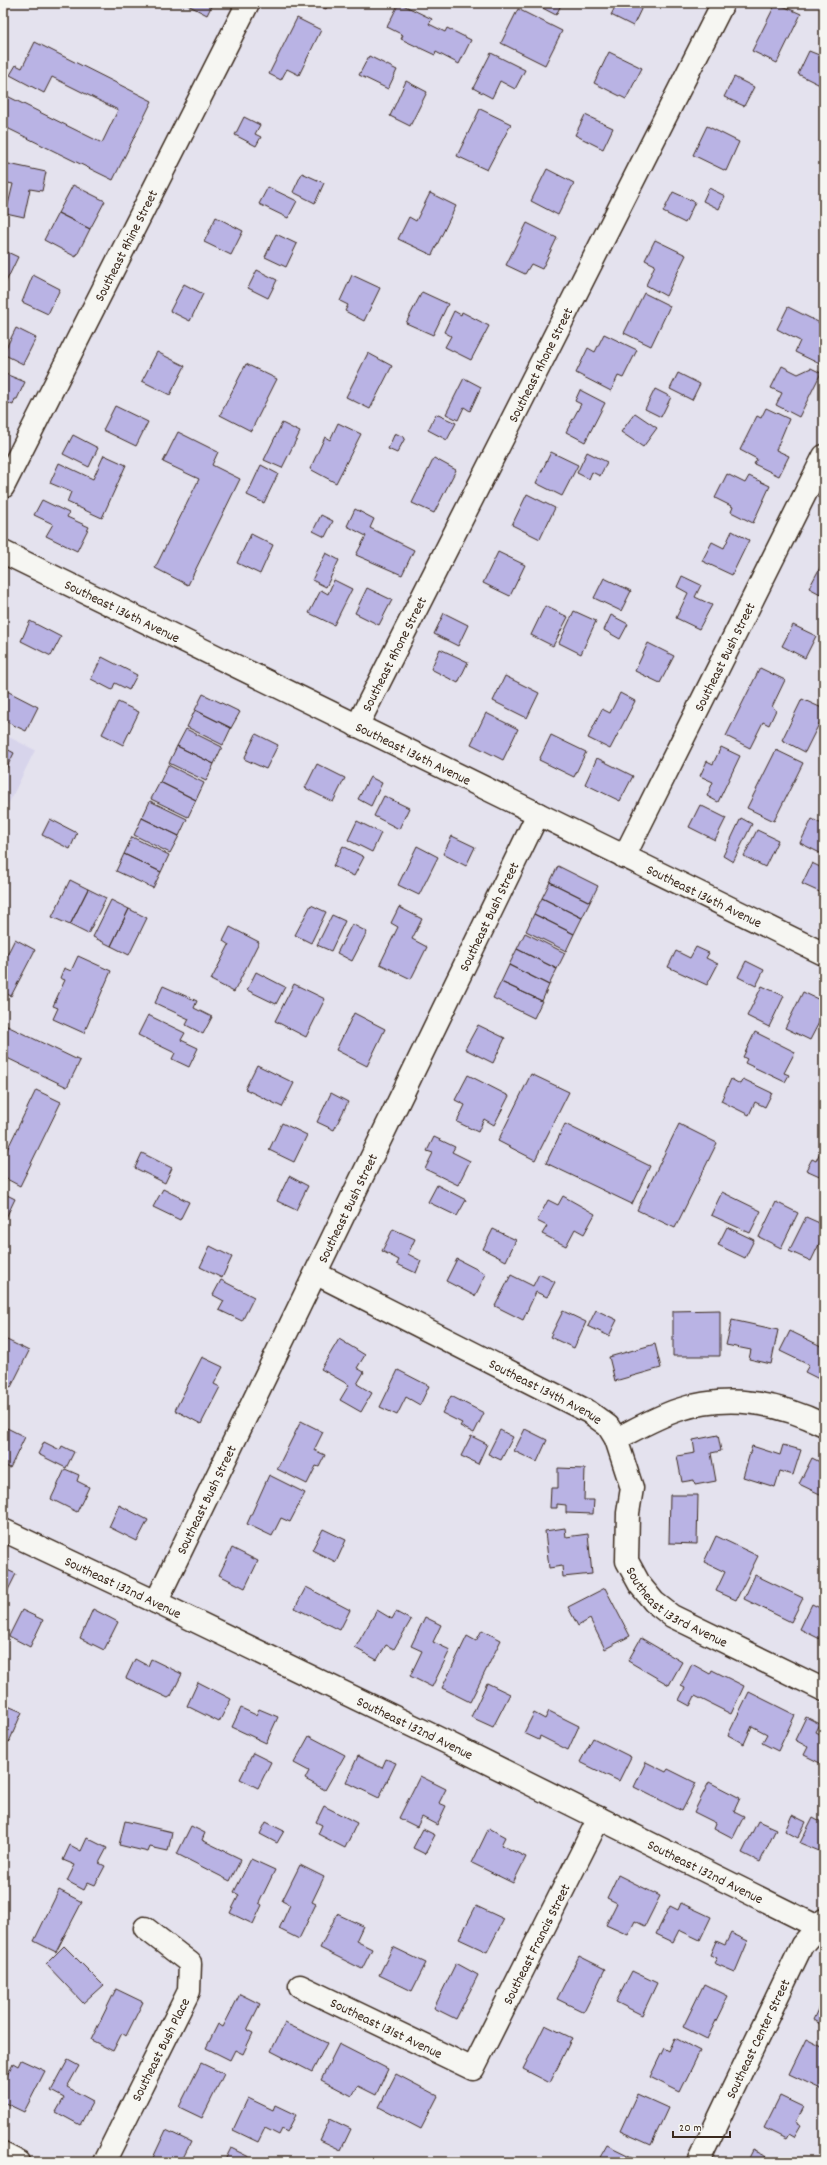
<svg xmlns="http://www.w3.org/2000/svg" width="827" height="2165" font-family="Dekko,sans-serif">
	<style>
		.built { fill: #d7d4eb }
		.building { fill: #b9b3e4; stroke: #3b2a1e }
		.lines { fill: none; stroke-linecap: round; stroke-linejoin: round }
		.minor-casing { stroke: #3b2a1e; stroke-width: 25 }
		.tertiary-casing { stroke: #3b2a1e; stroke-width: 25 }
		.minor { stroke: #f6f6f2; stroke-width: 22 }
		.tertiary { stroke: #f6f6f2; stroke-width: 22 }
		.labels { text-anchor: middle; stroke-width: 3.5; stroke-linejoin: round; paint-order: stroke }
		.street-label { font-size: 14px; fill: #3b2a1e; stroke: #f6f6f2 }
	</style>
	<rect width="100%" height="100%" fill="#e4e2ee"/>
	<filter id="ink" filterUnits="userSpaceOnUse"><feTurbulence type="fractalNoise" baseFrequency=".025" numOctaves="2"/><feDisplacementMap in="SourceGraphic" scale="8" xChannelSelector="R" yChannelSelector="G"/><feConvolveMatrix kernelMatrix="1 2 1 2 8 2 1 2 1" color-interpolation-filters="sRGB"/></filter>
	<g filter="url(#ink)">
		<path class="built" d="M3 734 35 750 3 815Z"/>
		<path class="building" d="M184 3H213L207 15Z
			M314 3H329L326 9Z
			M399 3 432 19 429 24 445 32 447 28 471 40 459 64 436 52 435 55 401 39 403 35 387 27Z
			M533 3H562L556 15Z
			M617 3H644L633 26 611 15Z
			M776 3 801 14 777 63 752 51Z
			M518 9 562 31 545 65 501 43Z
			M297 18 321 30 299 75 287 69 281 80 269 74Z
			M35 42 152 101 113 180 3 126V94L102 143 118 110 52 77 44 93 10 75 16 65 22 68Z
			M809 51 824 57V87L798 74Z
			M609 52 642 68 626 99 594 83Z
			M491 53 525 70 515 89 500 81 492 98 473 88Z
			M369 56 397 70 388 89 359 75Z
			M734 77 754 87 744 106 724 97Z
			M406 81 427 92 410 126 390 116Z
			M480 109 511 124 487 170 457 156Z
			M585 115 613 128 603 149 575 135Z
			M244 117 260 125 255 134 261 137 256 146 235 135Z
			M707 126 739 142 726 171 693 155Z
			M4 163 46 172 42 191 30 189 24 217 6 213 13 184 3 182Z
			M547 169 574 183 558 215 531 201Z
			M302 173 324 183 315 203 293 192Z
			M73 185 105 201 90 229 58 213Z
			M268 187 297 201 288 218 259 204Z
			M709 188 725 196 719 209 703 201Z
			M673 192 695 202 685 223 663 212Z
			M430 193 456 206 432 255 398 239 409 217 416 221Z
			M58 213 90 229 76 257 44 240Z
			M216 217 243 231 231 255 204 242Z
			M527 223 557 238 542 269 531 264 525 274 506 265Z
			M276 234 297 244 286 267 265 257Z
			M655 240 686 255 666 296 646 285 655 265 645 260Z
			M3 250 18 257 3 288Z
			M257 270 277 280 268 298 248 288Z
			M33 275 60 289 48 314 22 302Z
			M352 275 380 288 364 321 345 311 348 305 340 301Z
			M184 284 203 294 190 321 170 311Z
			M422 292 448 304 433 335 406 323Z
			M644 293 670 306 651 346 624 333Z
			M788 307 824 325V366L795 352 800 341 777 329Z
			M454 311 461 315 462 312 489 326 471 360 445 347 451 336 444 332Z
			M16 328 36 338 23 364 3 354Z
			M604 334 637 350 623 378 618 376 611 391 576 373 588 348 595 352Z
			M157 352 185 366 170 395 142 381Z
			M368 353 392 366 370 409 346 397Z
			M246 364 277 379 251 431 220 415Z
			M782 366 798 374 811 368 821 373 799 417 776 405 782 393 771 388Z
			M3 373 25 382 17 399H15L13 405 3 401 5 395 3 394Z
			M678 373 700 384 692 400 670 389Z
			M464 378 481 387 470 411 464 407 458 420 446 414Z
			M655 389 671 397 661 417 645 409Z
			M580 390 605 403 585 442 566 432 581 404 575 401Z
			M115 406 148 422 136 446 103 430Z
			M766 408 789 419 776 450 789 456 779 476 754 464 757 459 740 450 757 416 761 418Z
			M635 413 657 428 643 447 621 432Z
			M436 414 456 423 447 440 428 430Z
			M282 423 300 432 282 468 264 460Z
			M338 423 361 434 336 483 310 469 325 437 330 440Z
			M178 432 218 452 212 465 240 479 188 585 155 568 199 479 163 462Z
			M395 433 405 438 397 453 388 449Z
			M73 435 98 448 89 467 63 454Z
			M551 452 578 465 562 496 536 483Z
			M587 452 607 462 600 476 592 472 589 479 577 473Z
			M104 455 126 465 102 518 67 502 71 492 50 483 59 463 93 479Z
			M434 458 456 470 434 513 412 503Z
			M261 465 278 474 264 503 247 495Z
			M727 474 745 483 749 476 770 486 753 523 731 512 733 507 715 498Z
			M527 494 555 508 540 539 512 525Z
			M42 500 69 513 67 517 89 527 77 551 46 536 53 524 34 515Z
			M355 509 374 519 370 528 414 550 402 575 356 555 366 536 347 526Z
			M321 515 333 521 325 537 313 531Z
			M732 531 749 540 732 575 702 561 712 542 724 548Z
			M251 534 273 545 260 574 237 563Z
			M498 552 525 565 510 596 483 583Z
			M326 553 339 560 326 587 312 580Z
			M823 562H824V596L809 588Z
			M682 576 701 585 695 597 712 605 699 629 676 618 688 593 677 587Z
			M604 578 631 591 621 611 594 598Z
			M334 580 352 589 334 625 309 613 321 590 328 594Z
			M367 588 392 600 379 625 355 613Z
			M545 606 568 617 553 646 531 635Z
			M574 611 596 621 581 654 559 643Z
			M444 613 468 625 458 646 434 634Z
			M611 615 628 624 620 639 604 630Z
			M30 621 61 637 51 656 21 641Z
			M793 625 816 636 805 658 782 646Z
			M648 643 674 656 660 683 635 671Z
			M440 649 468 662 458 683 431 669Z
			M102 657 137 675 129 690 115 683 112 690 91 679Z
			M760 668 785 680 772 707 776 710 769 725 763 722 750 748 726 736Z
			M505 676 539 693 527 718 493 701Z
			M3 689 38 707 26 731 3 720Z
			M620 693 635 701 610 749 588 738 602 709 610 713Z
			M203 694 240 712 231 728 195 710Z
			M802 699 824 709V714L805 752 782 740Z
			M118 702 139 712 123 745 102 734Z
			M195 710 231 728 223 745 187 727Z
			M486 713 518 729 503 760 471 744Z
			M186 729 222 747 214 764 177 746Z
			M256 734 278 745 266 769 244 759Z
			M551 735 586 752 574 777 539 760Z
			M177 746 214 764 206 781 169 763Z
			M3 747 14 753 3 775Z
			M721 747 740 756 718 802 707 796 713 782 700 776 707 761 713 764Z
			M776 750 803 763 774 821 747 808Z
			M597 758 633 776 620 801 585 784Z
			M317 764 345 778 333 802 305 788Z
			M168 765 204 783 196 800 160 782Z
			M370 777 382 783 371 806 358 799Z
			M160 782 196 800 188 817 151 799Z
			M384 796 409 808 399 829 374 816Z
			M150 801 187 819 179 836 142 818Z
			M700 805 726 818 715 840 689 827Z
			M142 818 179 836 170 853 134 835Z
			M741 818 752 824 733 862 723 856Z
			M50 819 77 833 70 849 42 835Z
			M812 819 824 825V849L822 854 800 843Z
			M357 821 381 833 372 852 348 840Z
			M757 830 778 840 765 867 744 856Z
			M452 836 475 847 466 866 443 854Z
			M132 837 169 855 161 872 124 854Z
			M343 846 364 857 354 876 333 866Z
			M417 846 438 857 419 895 398 885Z
			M124 854 161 872 153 888 116 871Z
			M812 863 824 869V894L802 884Z
			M558 866 598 886 590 902 550 882Z
			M70 880 88 889 70 925 52 917Z
			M550 882 590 902 582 918 542 898Z
			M88 889 106 898 88 934 70 925Z
			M542 898 582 918 574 934 534 914Z
			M111 900 129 909 111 946 93 937Z
			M311 905 326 912 311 943 295 935Z
			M399 907 422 919 412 939 427 947 411 979 380 964 398 927 391 923Z
			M129 909 147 918 129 955 111 946Z
			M534 914 574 934 566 951 526 931Z
			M332 915 345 921 331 951 317 945Z
			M352 924 367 932 352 961 337 953Z
			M230 927 259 942 234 992 211 980 229 945 223 941Z
			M525 933 565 953 557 969 517 949Z
			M15 939 35 950 11 996 3 992V963Z
			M696 947 709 953 706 958 718 964 707 985 668 967 676 951 690 958Z
			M517 949 557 969 549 985 509 965Z
			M78 956 111 971 84 1033 53 1019 58 1008 53 1006 65 980 60 978 64 968 71 971Z
			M746 961 764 970 756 986 738 977Z
			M509 965 549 985 542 1001 501 982Z
			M256 972 285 987 276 1004 247 990Z
			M501 982 542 1001 534 1018 493 998Z
			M294 984 325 999 306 1037 275 1021Z
			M163 986 197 1001 194 1008 212 1017 203 1034 186 1025 189 1019 155 1003Z
			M762 986 784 996 769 1027 747 1016Z
			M803 992 824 1002V1013L810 1040 785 1028Z
			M354 1013 385 1029 367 1066 336 1050Z
			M148 1015 185 1033 181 1040 198 1048 189 1067 172 1059 175 1053 138 1035Z
			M3 1024 80 1061 67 1087 3 1056Z
			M478 1025 505 1038 493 1063 465 1049Z
			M755 1032 795 1052 784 1073 789 1075 785 1082 745 1063 747 1059 743 1057Z
			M257 1065 294 1083 282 1107 245 1089Z
			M531 1074 569 1092 535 1160 498 1141Z
			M468 1075 509 1096 494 1125 484 1119 478 1132 457 1122 465 1105 455 1100Z
			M731 1079 740 1084 743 1079 772 1093 765 1107 755 1102 749 1115 721 1101Z
			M36 1090 61 1102 20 1186 3 1177V1158Z
			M331 1093 348 1102 334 1130 317 1122Z
			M282 1123 307 1135 294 1162 269 1150Z
			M565 1124 650 1166 632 1204 546 1163Z
			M679 1124 717 1143 675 1228 637 1210Z
			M434 1137 455 1147 452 1152 470 1161 458 1185 425 1169 433 1153 427 1151Z
			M821 1150 824 1152V1178L806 1170 812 1159 816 1161Z
			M142 1153 172 1168 165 1183 135 1168Z
			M289 1176 308 1186 296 1210 277 1201Z
			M437 1185 466 1200 457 1216 428 1202Z
			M163 1189 189 1202 180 1220 153 1207Z
			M722 1192 761 1211 750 1233 711 1215Z
			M3 1193 15 1199 3 1224Z
			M563 1196 595 1214 584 1234 575 1229 566 1246 542 1234 547 1226 537 1221 548 1200 558 1205Z
			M776 1202 798 1213 781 1248 759 1237Z
			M806 1217 824 1225V1234L811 1261 789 1251Z
			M727 1227 754 1240 745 1258 718 1245Z
			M393 1229 415 1239 408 1254 421 1261 416 1273 397 1264 399 1260 382 1251Z
			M493 1229 516 1240 506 1261 483 1249Z
			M210 1246 232 1257 222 1278 200 1267Z
			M457 1259 486 1274 475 1296 446 1281Z
			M539 1274 555 1282 547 1297 536 1292 523 1320 495 1306 511 1275 533 1286Z
			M221 1280 254 1297 242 1321 219 1310 224 1301 213 1295Z
			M596 1310 617 1320 609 1336 588 1326Z
			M720 1310V1356H673V1311Z
			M563 1311 586 1322 574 1348 550 1337Z
			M732 1320 778 1330 771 1364 749 1359 751 1350 726 1345Z
			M790 1331 821 1346 824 1339 823 1381 805 1372 809 1365 780 1351Z
			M5 1339 29 1351 11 1387 3 1383V1343Z
			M339 1339 365 1355 357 1368 364 1372 357 1384 372 1393 361 1412 340 1400 349 1385 321 1369Z
			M655 1344 661 1368 615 1381 609 1357Z
			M202 1357 223 1367 214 1384 220 1387 201 1424 175 1410Z
			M398 1370 429 1386 420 1405 406 1397 397 1415 380 1407Z
			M451 1396 484 1413 474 1433 460 1426 462 1423 442 1413Z
			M301 1421 323 1432 314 1450 325 1455 319 1467 316 1466 307 1484 277 1469Z
			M7 1428 25 1437 10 1468 3 1465V1436Z
			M525 1429 547 1440 537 1462 514 1451Z
			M500 1430 513 1437 501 1460 488 1454Z
			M718 1435 721 1451 711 1453 716 1481 695 1485 694 1480 682 1482 677 1456 695 1453 693 1440Z
			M471 1436 487 1444 478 1464 461 1456Z
			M44 1442 60 1450 62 1446 74 1452 66 1468 38 1454Z
			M783 1445 801 1450 793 1475 780 1471 775 1487 743 1477 752 1446 780 1455Z
			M812 1458 824 1464V1496L799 1484Z
			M558 1468 585 1469 584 1500H594L593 1514 566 1513V1505L557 1504V1508H550L551 1488H558Z
			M65 1469 79 1475 77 1481 89 1487 77 1512 51 1499Z
			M269 1475 305 1493 290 1522 281 1518 272 1536 247 1524Z
			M670 1495H698L697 1544 669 1543Z
			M119 1505 148 1520 137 1541 109 1527Z
			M565 1528 566 1537 588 1534 592 1574 563 1577 562 1566 549 1568 545 1531Z
			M323 1529 346 1540 336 1562 312 1550Z
			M716 1536 758 1556 736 1600 716 1591 725 1572 704 1562Z
			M232 1548 258 1561 245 1588 219 1575Z
			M3 1568 16 1574 3 1600Z
			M755 1575 803 1598 791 1622 744 1599Z
			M306 1587 350 1610 340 1630 295 1608Z
			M605 1588 630 1636 605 1649 590 1619 578 1626 568 1607Z
			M812 1604 824 1610V1641L800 1629Z
			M93 1609 118 1622 104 1650 80 1638Z
			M22 1610 43 1620 30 1647 9 1636Z
			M377 1610 392 1619 396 1612 411 1620 394 1649 386 1645 377 1660 355 1648Z
			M425 1617 441 1625 433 1642 450 1650 432 1687 410 1676 422 1651 411 1646Z
			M482 1630 501 1640 470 1702 442 1688 467 1636 476 1641Z
			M641 1638 682 1662 669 1685 628 1661Z
			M135 1659 148 1666 151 1659 182 1674 171 1696 168 1698 126 1678Z
			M692 1664 710 1674 712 1670 744 1686 731 1714 695 1696 690 1706 679 1700 685 1688 681 1686Z
			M198 1682 231 1699 219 1722 187 1706Z
			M487 1683 510 1694 493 1727 471 1717Z
			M749 1692 795 1715 778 1751 762 1743 767 1734 752 1726 744 1744 728 1735Z
			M3 1704 22 1712 9 1742 3 1739Z
			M241 1708 256 1715 259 1709 278 1717 266 1743 232 1727Z
			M549 1711 579 1726 568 1750 540 1736 539 1740 524 1733 534 1713 545 1719Z
			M806 1717 820 1724 816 1732 824 1736V1765L804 1755 808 1747 795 1740Z
			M309 1736 345 1755 325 1790 305 1779 309 1771 294 1763Z
			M593 1738 631 1757 619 1781 580 1762Z
			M253 1753 271 1762 258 1788 240 1779Z
			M358 1756 382 1768 386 1759 396 1763 379 1798 346 1782Z
			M646 1762 666 1772 668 1769 696 1783 682 1811 634 1787Z
			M420 1776 446 1789 439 1803 446 1806 437 1825 422 1817 417 1827 399 1818Z
			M709 1782 740 1798 734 1811 744 1816 733 1838 714 1828 716 1823 694 1812Z
			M324 1806 357 1823 345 1848 318 1834 322 1825 316 1822Z
			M792 1815 806 1822 798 1838 785 1831Z
			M813 1817 824 1823V1853L800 1843Z
			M125 1821 172 1832 168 1851 150 1847 148 1852 119 1845Z
			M758 1821 776 1829 760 1862 742 1853Z
			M266 1822 284 1831 277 1843 260 1834Z
			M191 1826 205 1833 202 1840 241 1859 230 1881 177 1854Z
			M489 1828 505 1837 501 1845 526 1857 513 1883 472 1863Z
			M423 1829 435 1835 425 1854 413 1848Z
			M87 1838 107 1848 99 1863 105 1866 95 1885 88 1882 84 1890 67 1881 75 1865 63 1860 70 1845 81 1851Z
			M251 1859 275 1870 259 1903 262 1905 253 1924 230 1913 239 1895 234 1892Z
			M300 1865 324 1877 312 1902 316 1904 299 1939 279 1929 290 1905 282 1901Z
			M618 1875 660 1896 645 1926 635 1921 628 1935 606 1925 617 1903 607 1898Z
			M59 1890 82 1902 56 1952 34 1941Z
			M681 1903 711 1917 700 1940 679 1930 673 1942 656 1934 670 1906 678 1910Z
			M476 1906 504 1919 487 1952 459 1939Z
			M337 1914 363 1926 356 1941 372 1949 362 1969 320 1948Z
			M731 1933 748 1941 735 1972 714 1963 717 1958 710 1955 716 1941 725 1945Z
			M64 1946 103 1985 83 2003 46 1964Z
			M393 1947 426 1963 412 1991 379 1975Z
			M579 1956 605 1969 584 2012 557 1999Z
			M456 1963 478 1975 456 2019 434 2008Z
			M632 1971 657 1983 642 2015 616 2002Z
			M704 1984 728 1996 707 2039 683 2027Z
			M116 1989 143 2002 126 2036 122 2033 113 2051 91 2040Z
			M240 1994 260 2004 247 2030 253 2033 243 2054 235 2050 230 2060 206 2048 218 2024 223 2027Z
			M824 1996V2026L813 2020Z
			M285 2023 327 2043 312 2072 271 2051Z
			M545 2025 572 2038 550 2083 523 2069Z
			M675 2038 700 2051 680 2092 650 2077 664 2048 669 2051Z
			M806 2039 824 2048 823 2090 789 2074Z
			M339 2044 388 2069 376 2095 358 2086 352 2096 321 2080Z
			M21 2060 45 2071 24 2112 3 2102V2084L13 2063 18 2066Z
			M68 2060 79 2066 67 2087 93 2101 80 2125 56 2112 64 2098 51 2091Z
			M201 2063 224 2074 202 2118 179 2107Z
			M396 2074 438 2096 421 2129 379 2107Z
			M637 2094 668 2108 651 2145 620 2131Z
			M780 2096 803 2107 795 2122 801 2125 794 2137 789 2134 786 2139 764 2128Z
			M248 2098 273 2110 275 2105 296 2115 287 2132 282 2129 279 2135 265 2128 258 2142 233 2130Z
			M330 2119 351 2129 341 2150 320 2140Z
			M166 2130 191 2142 181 2162H151Z
			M607 2145 638 2160 637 2162 598 2161Z
			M231 2148 255 2160 254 2162H224Z
			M752 2150 777 2162H746Z"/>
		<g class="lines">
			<g class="minor-casing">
				<g id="minor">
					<path id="s1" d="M3 487 248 3"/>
					<path id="s2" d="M357 726 723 3"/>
					<path id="s3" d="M624 857 824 456"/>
					<path id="s4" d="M317 1274 589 1412 608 1426 616 1439 632 1488 628 1513 627 1561 640 1585 654 1602 672 1616 824 1690"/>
					<path d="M616 1439C636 1429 657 1417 678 1410 727 1394 778 1402 824 1425"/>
					<path id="s5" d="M3 1530 156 1602 446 1742 824 1930"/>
					<path id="s6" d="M156 1602 538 814"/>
					<path id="s7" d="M300 1986 473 2069 599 1818"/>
					<path d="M3 2154 19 2162"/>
					<path id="s8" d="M104 2162 189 1991 190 1963 145 1928"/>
					<path id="s9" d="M698 2162 802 1945 824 1920"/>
				</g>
			</g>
			<g class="tertiary-casing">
				<g id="tertiary">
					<path id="s10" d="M3 552 824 954"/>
				</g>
			</g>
			<use href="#minor" class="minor"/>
			<use href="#tertiary" class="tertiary"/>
		</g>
	</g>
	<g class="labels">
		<g class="street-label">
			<text dy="5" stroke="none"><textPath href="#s1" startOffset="271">Southeast Rhine Street</textPath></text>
			<text dy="5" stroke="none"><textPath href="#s2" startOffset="405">Southeast Rhone Street</textPath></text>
			<text dy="5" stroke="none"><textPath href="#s10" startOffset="133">Southeast 136th Avenue</textPath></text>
			<text dy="5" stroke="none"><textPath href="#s2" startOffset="81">Southeast Rhone Street</textPath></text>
			<text dy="5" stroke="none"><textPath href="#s3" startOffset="224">Southeast Bush Street</textPath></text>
			<text dy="5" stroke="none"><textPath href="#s10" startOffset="457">Southeast 136th Avenue</textPath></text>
			<text dy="5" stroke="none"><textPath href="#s10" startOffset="781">Southeast 136th Avenue</textPath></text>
			<text dy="5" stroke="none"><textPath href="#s6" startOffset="762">Southeast Bush Street</textPath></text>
			<text dy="5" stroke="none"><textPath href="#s6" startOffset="438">Southeast Bush Street</textPath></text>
			<text dy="5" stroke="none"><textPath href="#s4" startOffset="257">Southeast 134th Avenue</textPath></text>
			<text dy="5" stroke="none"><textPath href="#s6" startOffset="114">Southeast Bush Street</textPath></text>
			<text dy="5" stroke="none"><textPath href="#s5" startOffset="133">Southeast 132nd Avenue</textPath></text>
			<text dy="5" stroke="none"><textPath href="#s4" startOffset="539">Southeast 133rd Avenue</textPath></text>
			<text dy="5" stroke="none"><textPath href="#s5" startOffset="457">Southeast 132nd Avenue</textPath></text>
			<text dy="5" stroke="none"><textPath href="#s5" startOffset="781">Southeast 132nd Avenue</textPath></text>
			<text dy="5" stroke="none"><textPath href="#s7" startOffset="332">Southeast Francis Street</textPath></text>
			<text dy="5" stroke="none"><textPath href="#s7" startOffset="96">Southeast 131st Avenue</textPath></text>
			<text dy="5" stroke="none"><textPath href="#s9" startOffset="137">Southeast Center Street</textPath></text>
			<text dy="5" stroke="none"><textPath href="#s8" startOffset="126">Southeast Bush Place</textPath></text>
		</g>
	</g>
	<rect width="827" height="2165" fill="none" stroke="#f6f6f2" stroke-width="16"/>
	<rect x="8" y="8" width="811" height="2149" fill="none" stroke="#3b2a1e" stroke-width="1.5" filter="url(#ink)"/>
	<path d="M673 2131v6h57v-6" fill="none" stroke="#3b2a1e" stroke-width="2"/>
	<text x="679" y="2131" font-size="12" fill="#3b2a1e" stroke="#f6f6f2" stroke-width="3" paint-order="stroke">20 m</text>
</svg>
